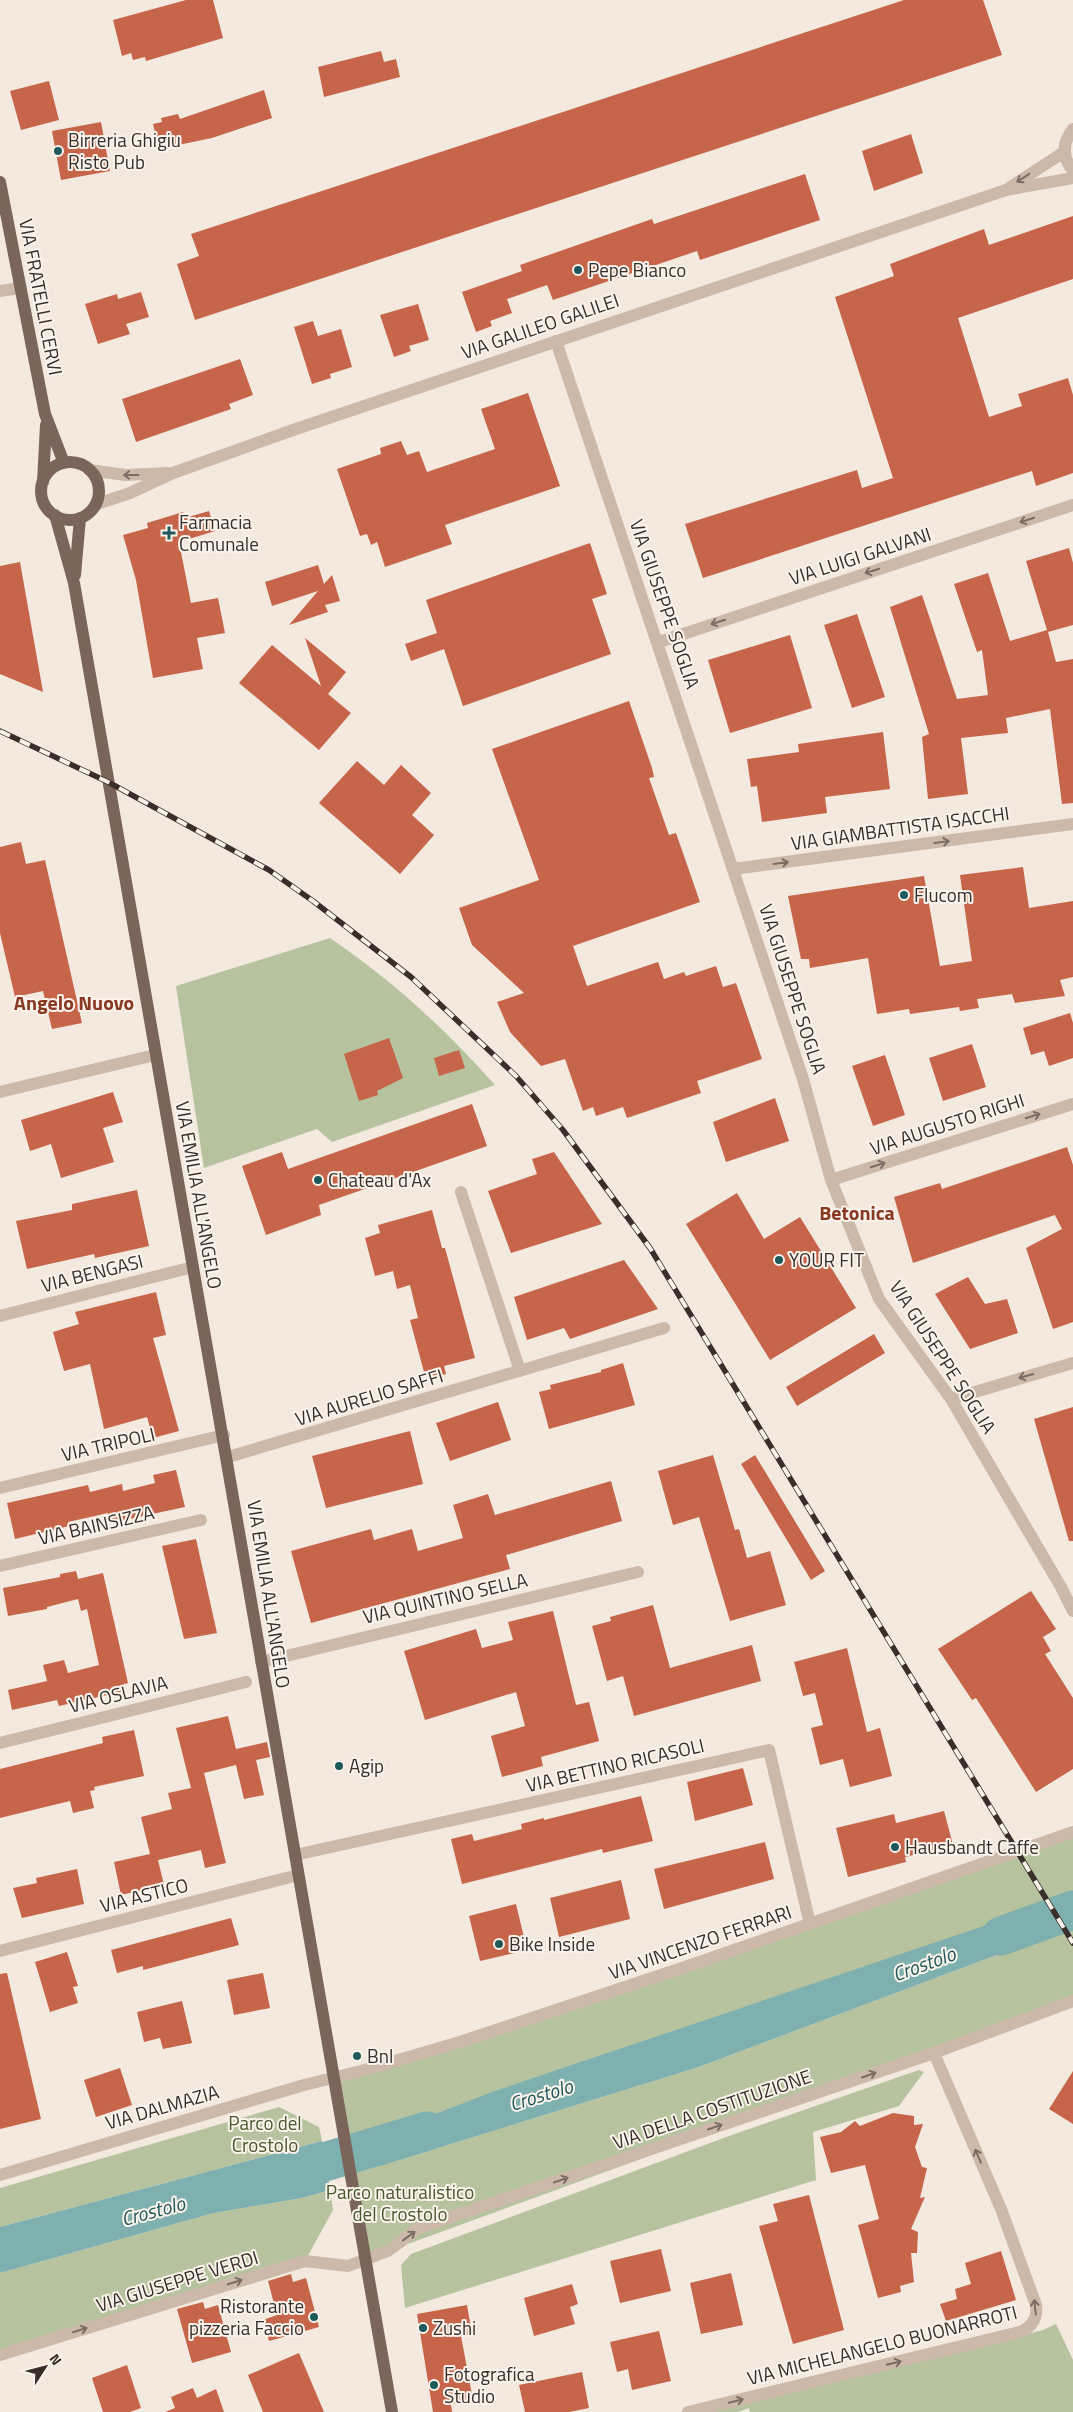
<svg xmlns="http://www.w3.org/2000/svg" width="1073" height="2412" font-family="'Titillium Web',sans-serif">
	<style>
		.green { fill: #b7c39e; fill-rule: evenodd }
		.water { fill: #7eb0b0 }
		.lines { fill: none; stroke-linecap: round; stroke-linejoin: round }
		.river { stroke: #7eb0b0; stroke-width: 39 }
		.building { fill: #c6654a }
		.minor { stroke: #ccb9aa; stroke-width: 12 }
		.major { stroke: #7b655b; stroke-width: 12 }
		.rail-casing { stroke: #392e2a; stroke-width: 5.5 }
		.rail { stroke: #faf3ec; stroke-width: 4; stroke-dasharray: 11; stroke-linecap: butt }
		.oneway { stroke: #7b6d64 }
		.poi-dot { fill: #1f595b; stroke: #faf3ec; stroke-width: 2 }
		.labels { text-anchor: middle; stroke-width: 4; stroke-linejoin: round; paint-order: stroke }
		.poi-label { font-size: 19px; fill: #392e2a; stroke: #faf3ec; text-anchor: start }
		.street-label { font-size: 19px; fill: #392e2a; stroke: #faf3ec }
		.park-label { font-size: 19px; fill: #49582d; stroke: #faf3ec }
		.neighbourhood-label { font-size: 20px; font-weight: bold; fill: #893822; stroke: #faf3ec }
		.water-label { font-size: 20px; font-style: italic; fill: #1f595b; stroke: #faf3ec }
	</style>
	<rect width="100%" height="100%" fill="#f3e9df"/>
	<path class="green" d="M330 938C393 981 444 1028 495 1085L332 1142 317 1129 204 1168 176 986Z
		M1073 1832V2001L367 2259 336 2077ZM1058 1932 699 2067 380 2166Z
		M919 2070 924 2072 899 2106 813 2132 816 2180 405 2308 401 2265 411 2254 729 2136Z
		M279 2107 319 2127 322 2141 0 2227V2188Z
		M330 2190 333 2210 305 2261 0 2355V2273L214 2213 302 2198Z
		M1056 2324 1073 2360V2412H750L749 2408 738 2412H711L1043 2330Z"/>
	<path class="water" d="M1043 1906 1058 1932 699 2067 380 2166 375 2137 495 2091Z
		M322 2141 330 2190 302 2198 214 2213 0 2273V2227Z"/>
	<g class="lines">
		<path class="river" d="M1001 1936 1073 1910
			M275 2177 427 2131"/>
	</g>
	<path class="building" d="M186 0H213L223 38 146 61 145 57 133 60 131 53 122 56 113 20Z
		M904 0H983L1002 55 195 320 177 264 199 256 191 234Z
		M381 51 384 62 396 59 400 77 324 97 318 67Z
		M49 81 59 120 21 130 10 91Z
		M264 90 272 118 212 138 159 149 153 124 162 122 161 118 178 114 180 119Z
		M101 122 110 171 61 180 52 131Z
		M911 134 923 173 874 191 862 151Z
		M805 174 820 220 700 260 697 251 553 300 547 285 507 299 512 313 490 321 492 326 476 332 462 292 522 271 520 265 652 219 654 224Z
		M1073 216V279L958 318 989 417 1022 406 1018 394 1068 378 1073 395V473L1036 486 1032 471 703 578 685 524 857 470 862 488 893 478 835 297 894 276 890 264 984 229 989 245Z
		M141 292 149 317 126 324 130 334 98 344 85 304 117 294 118 299Z
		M418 304 429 340 409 346 411 351 394 357 380 315Z
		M313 321 318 336 341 329 352 367 330 374 331 378 312 384 294 327Z
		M240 359 253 395 229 404 231 409 136 442 122 399Z
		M528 393 560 486 445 525 452 544 385 567 377 542 371 545 367 534 360 536 337 469 381 454 380 448 401 441 407 455 419 451 427 472 495 449 481 409Z
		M209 511 215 531 179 542 191 603 218 598 225 633 197 638 203 669 153 678 136 580 123 535 148 528 147 523 183 512 185 518Z
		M590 543 607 594 592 599 611 654 463 706 444 649 411 661 405 644 437 633 426 600Z
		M1069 548 1073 563V625L1048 632 1056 662 1073 659V803L1062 804 1050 709 1006 718 1008 733 961 738 968 794 928 799 922 737 929 734 890 607 922 595 957 699 988 695 982 650 977 652 954 584 988 573 1010 641 1047 630 1026 561Z
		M20 562 43 692 0 674V566Z
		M318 565 324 584 332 575 340 601 325 605 328 612 289 625 318 591 272 606 265 582Z
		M857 614 885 697 852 708 824 625Z
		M790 635 812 708 730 733 708 660Z
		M305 638 346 672 328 694 351 713 319 750 239 683 272 645 321 686Z
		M629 701 652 768 654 777 649 778 669 835 676 833 700 902 573 946 587 986 658 962 664 979 684 972 686 976 716 966 723 987 736 983 762 1059 697 1081 701 1093 627 1118 623 1107 596 1116 593 1107 583 1111 565 1059 541 1066 510 1032 497 1002 524 993 472 945 459 908 539 880 492 749Z
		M883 732 890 789 825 797 827 813 762 822 757 786 751 787 747 759 799 752 798 744Z
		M357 761 384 785 401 765 431 793 412 815 434 835 400 874 319 803Z
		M21 842 26 864 45 860 82 1023 52 1029 43 991 15 997 0 933V847Z
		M1023 867 1029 908 1073 901V977L1060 980 1065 996 1015 1003 1012 994 977 999 979 1008 960 1011 959 1007 910 1014 909 1009 877 1014 868 958 810 968 809 959H801L788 896 924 876 940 966 972 961 960 875Z
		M1070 1013 1073 1023V1058L1049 1066 1044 1051 1031 1055 1023 1028Z
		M389 1038 403 1078 377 1091 378 1095 359 1101 344 1054Z
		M972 1044 986 1087 943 1101 929 1058Z
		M459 1050 465 1068 439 1076 434 1058Z
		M885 1055 905 1115 873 1126 852 1066Z
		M113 1092 123 1122 103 1128 114 1162 61 1178 51 1144 30 1151 21 1120Z
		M775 1098 789 1141 726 1162 713 1122Z
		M472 1104 487 1146 319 1205 321 1215 266 1235 242 1166 282 1152 288 1169Z
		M1067 1147 1073 1165V1322L1053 1329 1026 1248 1062 1229 1055 1215 913 1263 894 1197 940 1183 942 1189Z
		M554 1152 602 1224 511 1253 488 1191 537 1174 532 1159Z
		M137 1190 149 1246 95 1258 94 1254 27 1269 16 1221 72 1210V1204Z
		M737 1193 764 1239 800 1217 856 1308 770 1360 686 1224Z
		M432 1210 442 1248H445L475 1358 444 1366 446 1374 429 1379 427 1371 424 1372 410 1320 418 1318 410 1285 397 1289 393 1271 375 1276 365 1238 380 1233 378 1225Z
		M624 1260 658 1309 570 1339 564 1328 527 1340 514 1297Z
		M968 1277 985 1304 1007 1299 1018 1333 970 1349 935 1294Z
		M156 1292 166 1335 153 1338 179 1431 153 1438 147 1417 104 1429 90 1364 64 1371 53 1332 79 1324 75 1312Z
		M874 1334 885 1353 797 1406 786 1387Z
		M623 1363 635 1405 549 1429 539 1392 551 1389 550 1385 601 1372V1370Z
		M498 1402 511 1440 450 1461 436 1423Z
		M1073 1407V1541H1069L1034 1419Z
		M410 1431 423 1484 326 1508 312 1456Z
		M713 1455 735 1530 739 1529 747 1558 770 1551 786 1605 730 1621 699 1517 673 1525 658 1471Z
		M755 1455 825 1571 811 1580 741 1464Z
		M176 1470 185 1507 110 1523 108 1513 68 1522 69 1526 15 1539 7 1503 88 1485 90 1492 122 1484 123 1491 155 1483 153 1475Z
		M611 1481 622 1521 506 1555 510 1569 311 1623 291 1551 371 1529 374 1540 412 1529 418 1551 463 1538 453 1505 488 1494 495 1515Z
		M196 1539 217 1633 184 1639 162 1546Z
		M76 1571 78 1579 103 1573 128 1683 124 1684 125 1691 59 1706 57 1700 12 1710 8 1690 47 1681 43 1665 64 1660 68 1673 99 1665 87 1609 81 1611 78 1599 47 1607V1609L8 1616 3 1588 60 1577V1574Z
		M1031 1591 1056 1629 1043 1637 1051 1651 1045 1654 1073 1698V1769L1036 1792 976 1698 972 1700 938 1649Z
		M653 1605 670 1668 752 1645 761 1681 634 1716 623 1676 607 1681 592 1626 611 1621 610 1617Z
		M553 1611 576 1705 589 1702 599 1741 541 1757 543 1766 502 1777 491 1736 525 1726 516 1692 425 1720 404 1651 476 1629 482 1648 513 1640 508 1622Z
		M847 1648 867 1732 880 1728 892 1776 850 1787 843 1759 820 1765 811 1728 823 1725 815 1693 803 1696 794 1662Z
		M228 1716 236 1749 267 1742 270 1757 256 1760 264 1795 244 1799 236 1765 204 1773 226 1863 205 1868 201 1850 158 1860 164 1885 121 1895 114 1862 150 1854 141 1817 172 1809 168 1793 191 1788 176 1728Z
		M134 1730 144 1776 94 1787 95 1790 90 1791 94 1808 73 1813 70 1801 0 1818V1769L103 1743 102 1737Z
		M743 1768 753 1805 695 1821 687 1782Z
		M641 1796 653 1841 603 1853 602 1849 462 1884 451 1839 472 1834 474 1841 522 1829 521 1824 544 1818V1820Z
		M944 1811 953 1845 905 1857 906 1862 848 1877 836 1828 894 1814 896 1823Z
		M765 1842 774 1879 664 1909 654 1869Z
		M77 1869 84 1904 22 1918 13 1888 37 1883 36 1878Z
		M621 1880 630 1919 559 1937 550 1898Z
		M516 1904 527 1950 480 1961 469 1916Z
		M231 1918 239 1945 143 1970V1966L117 1973 111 1950Z
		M67 1952 78 1986 73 1987 78 2003 50 2012 35 1962Z
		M7 1973 41 2119 0 2129V1974Z
		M263 1973 270 2008 234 2015 227 1980Z
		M182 2001 192 2043 163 2049 160 2038 144 2042 137 2012Z
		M120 2068 132 2105 96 2117 84 2080Z
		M1073 2071V2124L1049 2109Z
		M893 2113 914 2116V2125L923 2124 915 2147 922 2167 927 2168 920 2198 925 2197 911 2229 918 2232 917 2253H911L914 2282 900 2286 901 2292 878 2298 858 2225 879 2219 865 2165 831 2173 820 2137 841 2132 855 2121 860 2126Z
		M809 2195 844 2330 793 2344 759 2226 778 2221 773 2204Z
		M661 2249 671 2291 620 2303 610 2261Z
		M1001 2251 1016 2300 946 2321 940 2304 957 2299 955 2289 971 2284 965 2263Z
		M731 2273 743 2325 701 2334 690 2283Z
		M291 2274 293 2282 306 2278 319 2327 269 2341 263 2320 277 2315 268 2281Z
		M572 2284 578 2304 570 2307 575 2324 534 2336 524 2298Z
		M203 2302 205 2309 218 2305 231 2352 192 2363 177 2309Z
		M467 2305 472 2334 461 2336 473 2400 451 2404 452 2412H433L417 2314Z
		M659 2331 671 2381 632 2390 628 2369 617 2372 610 2342Z
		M299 2353 324 2412H263L248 2375Z
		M127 2365 141 2408 130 2412H103L92 2378Z
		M582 2372 589 2408 569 2412H525L519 2385Z
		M193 2388 197 2398 216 2389 224 2412H165L175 2408 171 2397Z"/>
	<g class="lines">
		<path class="minor" d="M1073 129C1062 143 1062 157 1073 171
			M1064 152 1006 190 1073 178
			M0 291 20 288
			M556 341 803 1079 831 1180 879 1299 951 1399 1061 1587 1073 1611
			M89 470 126 475 168 473
			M97 504 130 493 173 473 293 430 1006 190
			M659 642 1073 505
			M733 869 1073 824
			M0 1092 155 1055
			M831 1180 1073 1104
			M461 1192 520 1371
			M0 1316 193 1267
			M951 1399 1073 1363
			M228 1457 664 1328
			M0 1488 224 1435
			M0 1566 201 1520
			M261 1662 638 1572
			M0 1743 246 1682
			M295 1855 769 1750 810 1924
			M0 1951 298 1875
			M0 2175 304 2085 361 2071 460 2042 691 1965 1073 1832
			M0 2355 305 2261 348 2266 388 2251 419 2228 934 2053 1073 2001
			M688 2412 1020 2332C1032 2327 1038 2318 1036 2305L1001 2209 934 2053"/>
		<path class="major" d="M0 182 45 414 64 463
			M41 491a29 29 0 1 1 58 0a29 29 0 1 1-58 0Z
			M43 482 46 425
			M55 515 74 583 392 2412
			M75 575 80 518"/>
		<g class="rail-casing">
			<path id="rail" d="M0 731 108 782 269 870 313 901 411 977 516 1076 563 1130 650 1248 1073 1943"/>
		</g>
		<use href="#rail" class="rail"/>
	</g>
	<defs><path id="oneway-shaft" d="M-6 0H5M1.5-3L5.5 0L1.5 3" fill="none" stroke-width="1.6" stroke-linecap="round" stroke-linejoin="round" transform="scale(1.25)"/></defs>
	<g class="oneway">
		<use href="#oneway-shaft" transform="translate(1023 178) rotate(147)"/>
		<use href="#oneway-shaft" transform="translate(131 475) rotate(-180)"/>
		<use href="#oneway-shaft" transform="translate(1027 520) rotate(162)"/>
		<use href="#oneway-shaft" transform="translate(872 571) rotate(162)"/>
		<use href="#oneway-shaft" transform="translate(718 622) rotate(162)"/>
		<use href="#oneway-shaft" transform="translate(942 842) rotate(-8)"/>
		<use href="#oneway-shaft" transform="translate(781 863) rotate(-7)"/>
		<use href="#oneway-shaft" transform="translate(1033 1116) rotate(-18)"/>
		<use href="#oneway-shaft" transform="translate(878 1165) rotate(-18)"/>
		<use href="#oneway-shaft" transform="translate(1026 1376) rotate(164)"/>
		<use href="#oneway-shaft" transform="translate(869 2075) rotate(-19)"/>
		<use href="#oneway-shaft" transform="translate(715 2127) rotate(-19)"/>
		<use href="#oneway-shaft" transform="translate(978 2156) rotate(-113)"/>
		<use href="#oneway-shaft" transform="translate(561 2180) rotate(-19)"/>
		<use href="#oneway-shaft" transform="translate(409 2236) rotate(-36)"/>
		<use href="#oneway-shaft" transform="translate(235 2282) rotate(-17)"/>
		<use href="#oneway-shaft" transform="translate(1035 2307) rotate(-96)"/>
		<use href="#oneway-shaft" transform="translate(80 2330) rotate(-17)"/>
		<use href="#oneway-shaft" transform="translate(894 2363) rotate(-14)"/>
		<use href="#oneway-shaft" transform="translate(736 2401) rotate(-13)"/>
	</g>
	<g class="poi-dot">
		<circle cx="58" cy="151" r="5"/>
		<circle cx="578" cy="270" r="5"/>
		<path d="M166.5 525.5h5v5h5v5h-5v5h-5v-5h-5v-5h5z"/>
		<circle cx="904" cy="895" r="5"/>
		<circle cx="318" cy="1180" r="5"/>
		<circle cx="779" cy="1260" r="5"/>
		<circle cx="339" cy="1766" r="5"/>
		<circle cx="895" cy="1847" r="5"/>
		<circle cx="499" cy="1944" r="5"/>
		<circle cx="357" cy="2056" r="5"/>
		<circle cx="314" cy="2317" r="5"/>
		<circle cx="423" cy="2328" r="5"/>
		<circle cx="434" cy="2385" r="5"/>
	</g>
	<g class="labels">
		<g class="poi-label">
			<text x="68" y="147">Birreria Ghigiu<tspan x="68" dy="22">Risto Pub</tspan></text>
			<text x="588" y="277">Pepe Bianco</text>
			<text x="179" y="529">Farmacia<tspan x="179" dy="22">Comunale</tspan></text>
			<text x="914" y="902">Flucom</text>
			<text x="328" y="1187">Chateau d'Ax</text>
			<text x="789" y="1267">YOUR FIT</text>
			<text x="349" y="1773">Agip</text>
			<text x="905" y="1854">Hausbandt Caffe</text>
			<text x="509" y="1951">Bike Inside</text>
			<text x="367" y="2063">Bnl</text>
			<text x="304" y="2313" text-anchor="end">Ristorante<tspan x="304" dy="22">pizzeria Faccio</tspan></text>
			<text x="433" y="2335">Zushi</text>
			<text x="444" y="2381">Fotografica<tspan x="444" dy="22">Studio</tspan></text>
		</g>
		<g class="street-label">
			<text transform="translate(41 297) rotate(79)" y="7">VIA FRATELLI CERVI</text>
			<text transform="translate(540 326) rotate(-19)" y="7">VIA GALILEO GALILEI</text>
			<text transform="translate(860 556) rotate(-18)" y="7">VIA LUIGI GALVANI</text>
			<text transform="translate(665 604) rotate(71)" y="7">VIA GIUSEPPE SOGLIA</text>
			<text transform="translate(900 828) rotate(-8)" y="7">VIA GIAMBATTISTA ISACCHI</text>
			<text transform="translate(793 989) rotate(72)" y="7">VIA GIUSEPPE SOGLIA</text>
			<text transform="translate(947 1124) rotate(-18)" y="7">VIA AUGUSTO RIGHI</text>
			<text transform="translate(199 1195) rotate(80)" y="7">VIA EMILIA ALL'ANGELO</text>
			<text transform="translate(92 1273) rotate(-14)" y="7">VIA BENGASI</text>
			<text transform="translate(943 1357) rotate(57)" y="7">VIA GIUSEPPE SOGLIA</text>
			<text transform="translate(369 1397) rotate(-17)" y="7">VIA AURELIO SAFFI</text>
			<text transform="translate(108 1444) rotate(-13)" y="7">VIA TRIPOLI</text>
			<text transform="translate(96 1525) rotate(-13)" y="7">VIA BAINSIZZA</text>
			<text transform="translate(269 1594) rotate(81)" y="7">VIA EMILIA ALL'ANGELO</text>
			<text transform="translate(445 1598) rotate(-13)" y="7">VIA QUINTINO SELLA</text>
			<text transform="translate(118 1694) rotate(-14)" y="7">VIA OSLAVIA</text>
			<text transform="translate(615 1765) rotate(-13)" y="7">VIA BETTINO RICASOLI</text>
			<text transform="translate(144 1895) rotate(-14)" y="7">VIA ASTICO</text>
			<text transform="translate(700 1942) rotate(-19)" y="7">VIA VINCENZO FERRARI</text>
			<text transform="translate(162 2107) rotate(-16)" y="7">VIA DALMAZIA</text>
			<text transform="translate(712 2109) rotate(-19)" y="7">VIA DELLA COSTITUZIONE</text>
			<text transform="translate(177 2281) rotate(-17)" y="7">VIA GIUSEPPE VERDI</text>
			<text transform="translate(882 2345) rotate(-14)" y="7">VIA MICHELANGELO BUONARROTI</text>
		</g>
		<g class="park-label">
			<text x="265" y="2130">Parco del<tspan x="265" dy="22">Crostolo</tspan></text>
			<text x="400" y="2199">Parco naturalistico<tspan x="400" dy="22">del Crostolo</tspan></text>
		</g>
		<g class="neighbourhood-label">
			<text x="74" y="1010">Angelo Nuovo</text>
			<text x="857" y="1220">Betonica</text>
		</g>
		<g class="water-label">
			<text transform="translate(924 1964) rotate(-20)" y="7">Crostolo</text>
			<text transform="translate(541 2095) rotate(-17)" y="7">Crostolo</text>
			<text transform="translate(153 2211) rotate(-15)" y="7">Crostolo</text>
		</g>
	</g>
	<g transform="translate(45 2367) rotate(54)" stroke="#faf3ec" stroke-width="4" paint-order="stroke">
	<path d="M0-4L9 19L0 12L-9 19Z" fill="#392e2a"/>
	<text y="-8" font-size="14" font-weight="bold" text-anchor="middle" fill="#392e2a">N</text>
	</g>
</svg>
